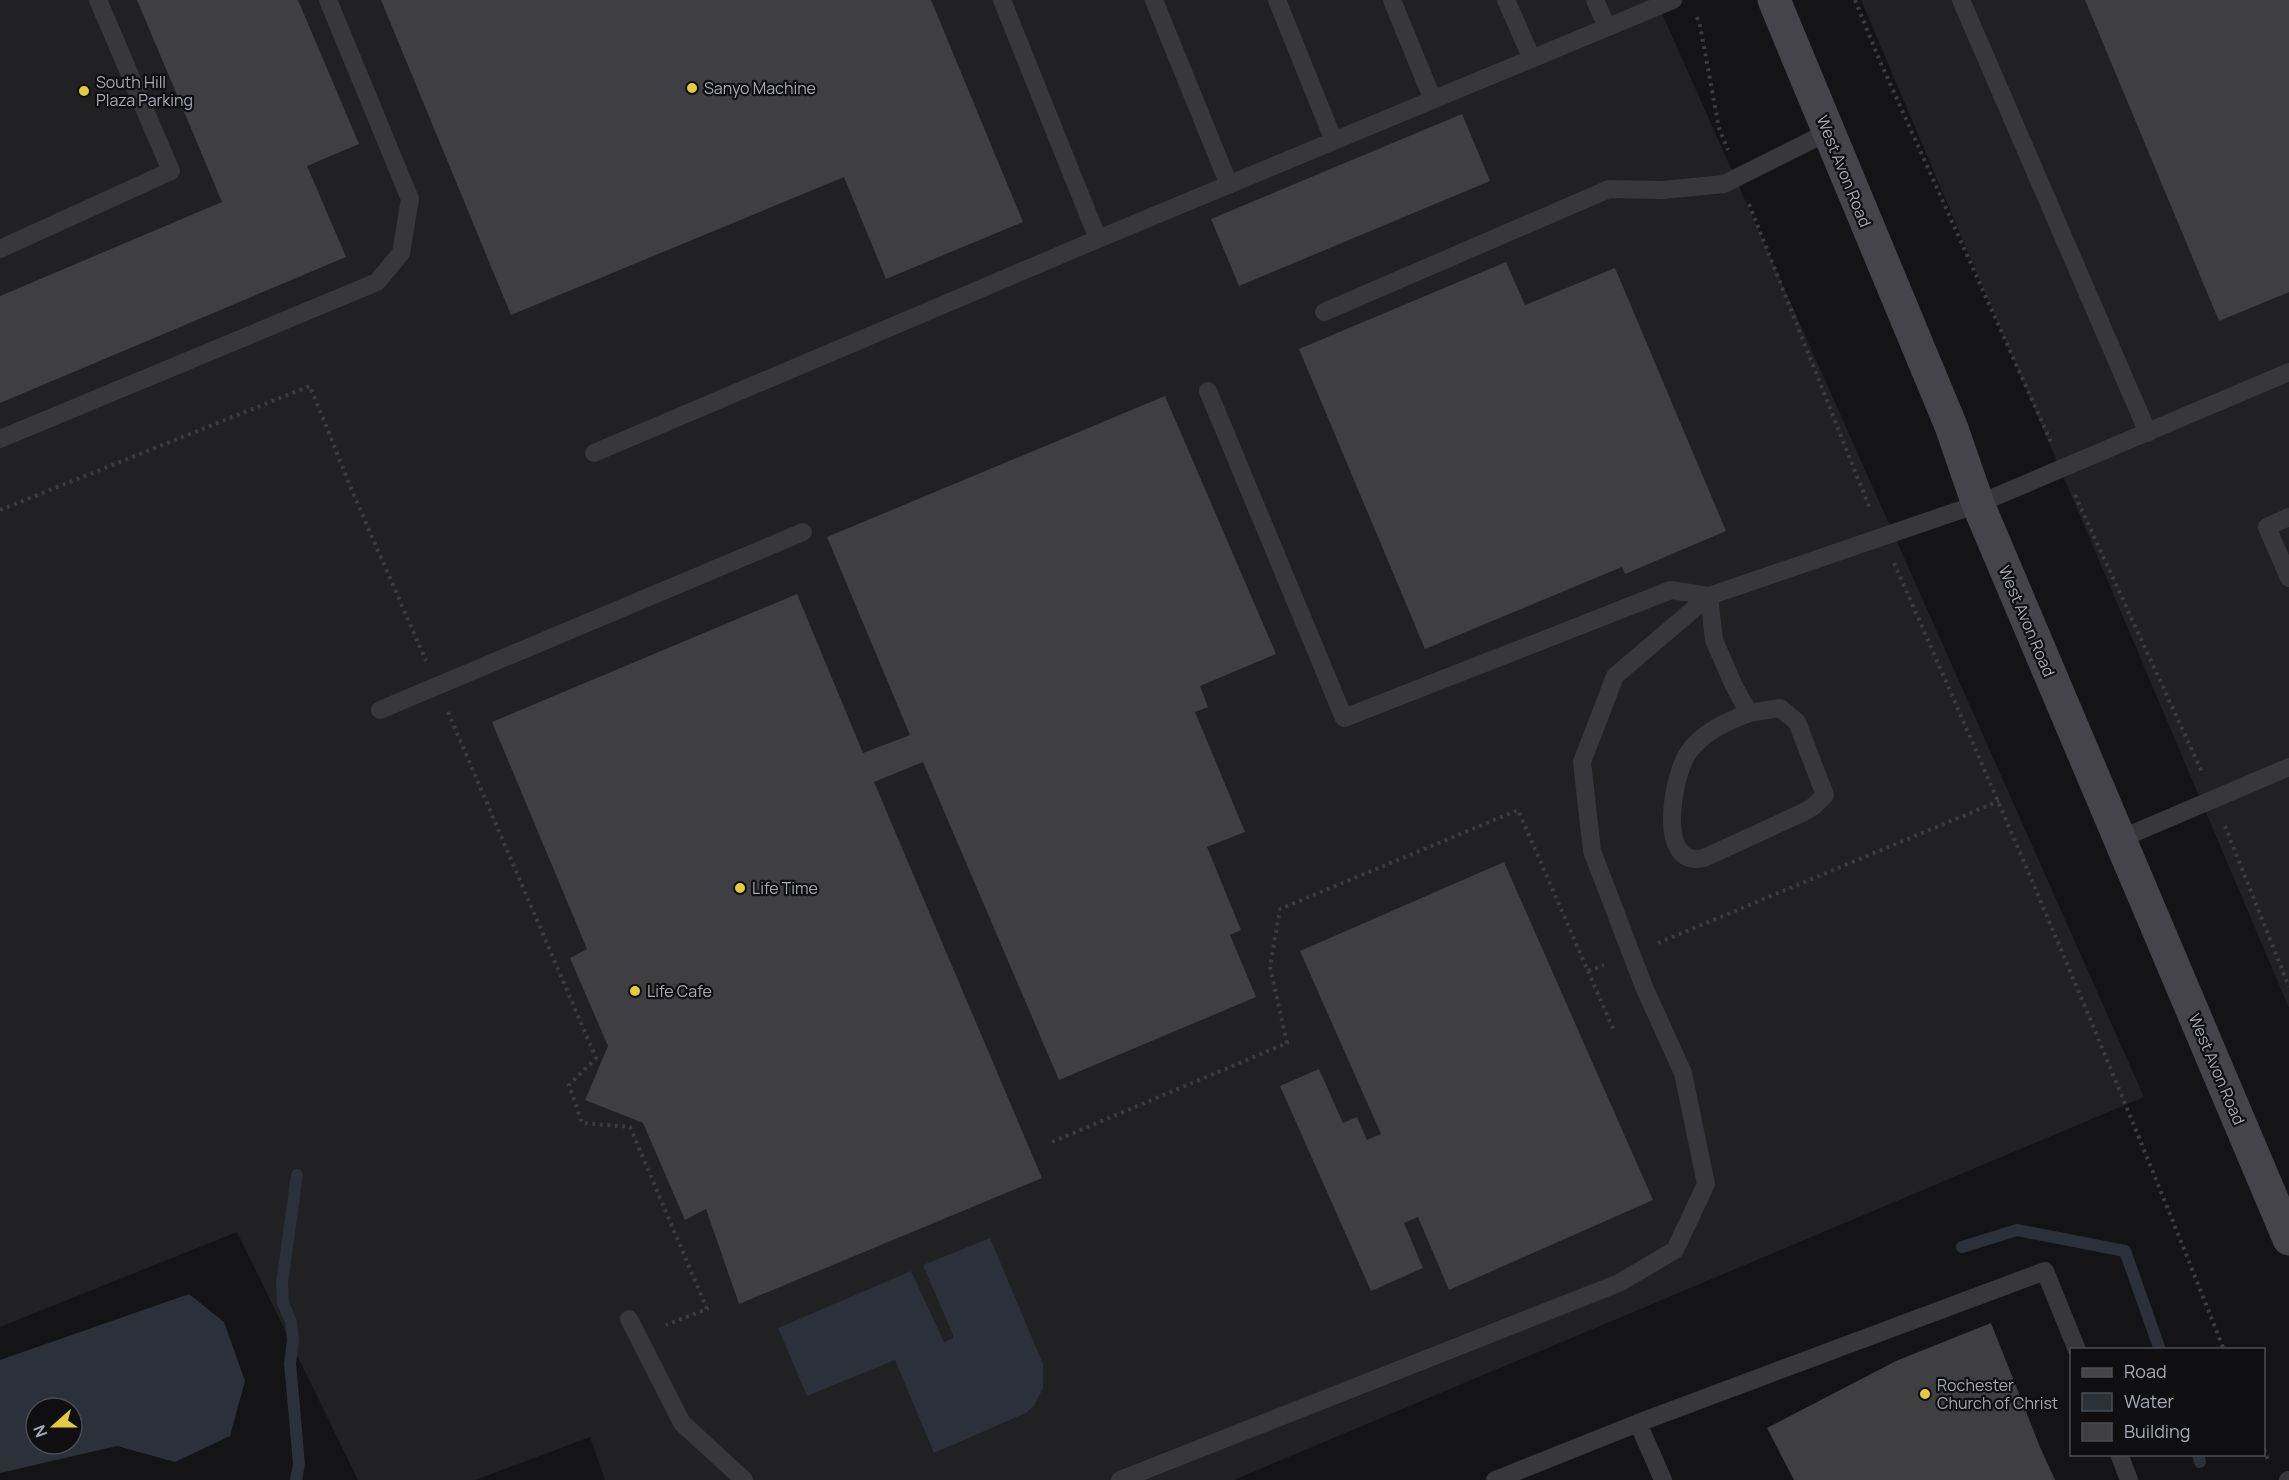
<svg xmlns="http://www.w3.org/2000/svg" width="2289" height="1480" font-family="Manrope,sans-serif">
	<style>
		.built { fill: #212023 }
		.water { fill: #2b3039; fill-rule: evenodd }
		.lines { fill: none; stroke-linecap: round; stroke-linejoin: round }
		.stream { stroke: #2b3039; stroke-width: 12 }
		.building { fill: #3f3e43 }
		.path { stroke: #3b3c41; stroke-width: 4; stroke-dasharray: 3 4.5; stroke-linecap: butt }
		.service { stroke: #37373c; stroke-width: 18 }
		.secondary { stroke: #44444a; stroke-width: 33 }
		.poi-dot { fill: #e5ca3d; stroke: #0f0f11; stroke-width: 2 }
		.labels { text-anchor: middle; stroke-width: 4.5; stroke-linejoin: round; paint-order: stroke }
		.poi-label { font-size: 16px; fill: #a7a9b5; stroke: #0f0f11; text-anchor: start }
		.street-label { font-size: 16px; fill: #a7a9b5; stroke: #0f0f11 }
	</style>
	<rect width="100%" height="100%" fill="#141416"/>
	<path class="built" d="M0 0H1656L2144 1097 1234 1480H605L590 1437 475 1480H358L237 1232 0 1327Z
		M1861 0H2289V1008Z"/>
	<path class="water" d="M990 1238 1043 1364V1388L1034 1406 1026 1413 934 1453 895 1360 807 1396 778 1328 911 1271 944 1342 953 1338V1335L923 1265Z
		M189 1294 224 1322 245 1381 230 1436 175 1462 117 1446 0 1473V1360ZM36 1408H72V1444H36Z"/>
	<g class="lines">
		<path class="stream" d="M1962 1247 2017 1230 2125 1251 2160 1350
			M2198 1454 2200 1462
			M296 1480 299 1464 290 1363 293 1340 291 1322 283 1303 282 1283 297 1175"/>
	</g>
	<path class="building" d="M137 0H298L359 144 307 166 346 257 0 403V296L222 202Z
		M381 0H931L1023 222 886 279 844 177 511 315Z
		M2085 0H2289V292L2219 321Z
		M1462 114 1490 181 1239 286 1211 219Z
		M1506 262 1525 305 1615 268 1726 531 1625 574 1622 567 1425 649 1299 349Z
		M1165 396 1276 654 1200 686 1208 707 1195 712 1245 832 1207 847 1241 930 1230 935 1256 997 1059 1080 923 762 874 782 1042 1178 739 1304 706 1209 685 1220 643 1123 585 1100 608 1046 570 958 587 949 492 722 797 594 863 753 910 735 827 537Z
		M1504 862 1653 1200 1449 1290 1418 1217 1404 1223 1423 1268 1371 1291 1280 1086 1319 1069 1343 1123 1357 1117 1367 1140 1381 1134 1300 951Z
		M1991 1323 2040 1447 2055 1480H1794L1767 1428 1896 1361Z"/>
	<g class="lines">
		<path class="path" d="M1855 0 1879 59 2051 442
			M1697 17 1700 26 1719 128 1728 150
			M1749 204 1870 509
			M2075 495 2202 772
			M0 510 310 386 353 493 426 661
			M1894 563C2009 823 2120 1085 2224 1350
			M448 712 596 1058 569 1085 582 1123 630 1127 707 1309 666 1325
			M2225 826 2289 987
			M1658 943 1999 801
			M1588 971 1604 965
			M1052 1142 1287 1043 1270 967 1280 909 1518 810 1614 1031
			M2264 1449 2268 1460"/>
		<path class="service" d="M1002 0 1098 239
			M1154 0 1229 185
			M1277 0 1334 141
			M1392 0 1433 100
			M1506 0 1532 59
			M1595 0 1607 27
			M1961 0 2148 433
			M0 249 171 171 98 0
			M1324 312 1609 189 1663 190 1724 184 1828 132
			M1208 391 1344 718 1671 590 1709 596 1714 640 1734 686 1749 713 1780 708 1797 722 1825 795 1814 806 1804 812 1704 858C1655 869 1673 775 1688 753 1702 732 1728 721 1749 713
			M0 439 377 282 401 253 410 199 328 0
			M594 453 1098 239 1673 0
			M2289 517 2267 527 2289 578
			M380 710 803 532
			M2120 839 2289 767
			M629 1319 682 1423 744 1480
			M2119 1454 2129 1480
			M1120 1480 1619 1283 1675 1250 1706 1184 1683 1073 1644 987 1592 851 1582 762 1615 676 1709 596 1978 504 2289 372
			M1495 1480 1638 1423
			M1663 1480 1638 1423 2045 1271 2077 1350
			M2288 1480H2289"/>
		<path class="secondary" d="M1774 0 1951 426 1978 504 2289 1239"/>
	</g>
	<g class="poi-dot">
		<circle cx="692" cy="88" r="6"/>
		<circle cx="84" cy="91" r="6"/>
		<circle cx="740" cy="888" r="6"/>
		<circle cx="635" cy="991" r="6"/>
		<circle cx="1925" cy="1394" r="6"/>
	</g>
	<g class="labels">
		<g class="poi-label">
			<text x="96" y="88">South Hill<tspan x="96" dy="18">Plaza Parking</tspan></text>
			<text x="704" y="94">Sanyo Machine</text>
			<text x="752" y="894">Life Time</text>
			<text x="647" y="997">Life Cafe</text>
			<text x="1937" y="1391">Rochester<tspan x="1937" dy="18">Church of Christ</tspan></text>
		</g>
		<g class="street-label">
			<text transform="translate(1844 171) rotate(68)" y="6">West Avon Road</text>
			<text transform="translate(2027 621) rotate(67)" y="6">West Avon Road</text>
			<text transform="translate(2217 1069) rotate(67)" y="6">West Avon Road</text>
		</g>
	</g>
	<rect x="2070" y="1348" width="195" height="108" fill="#0f0f11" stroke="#4c4d53" stroke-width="1.5"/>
	<rect x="2082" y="1368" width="30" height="9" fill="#44444a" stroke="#4c4d53" stroke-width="1.5"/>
	<text x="2124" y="1378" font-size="18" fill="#a7a9b5">Road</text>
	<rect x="2082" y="1393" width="30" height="18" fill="#2b3039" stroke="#4c4d53" stroke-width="1.5"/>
	<text x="2124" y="1408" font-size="18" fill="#a7a9b5">Water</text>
	<rect x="2082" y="1423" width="30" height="18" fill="#3f3e43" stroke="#4c4d53" stroke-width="1.5"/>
	<text x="2124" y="1438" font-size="18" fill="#a7a9b5">Building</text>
	<g transform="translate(54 1426) rotate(249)"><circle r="28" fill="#0f0f11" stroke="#4c4d53" stroke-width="1.5"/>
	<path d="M0-4.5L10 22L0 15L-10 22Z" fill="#e5ca3d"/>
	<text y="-9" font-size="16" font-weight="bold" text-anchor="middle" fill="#a7a9b5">N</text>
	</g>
</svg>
